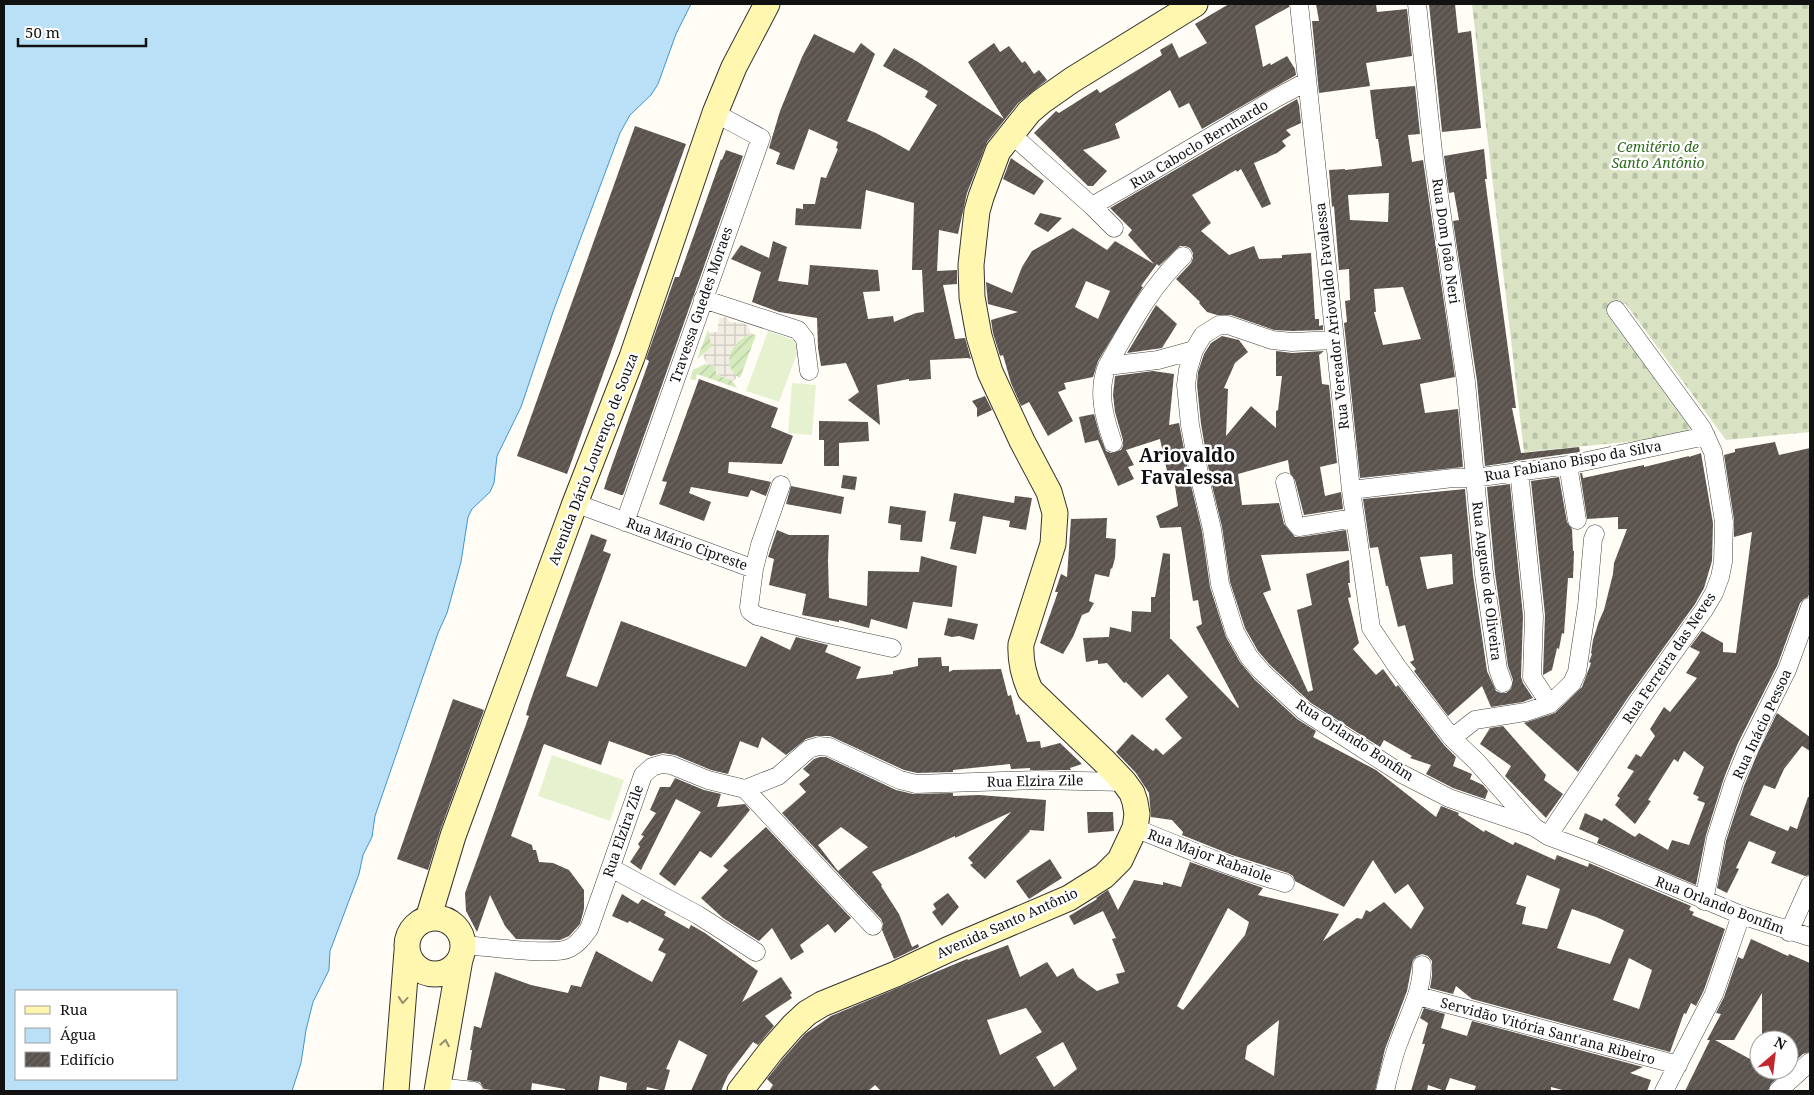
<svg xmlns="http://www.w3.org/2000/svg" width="1814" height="1095" font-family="'Noto Serif',serif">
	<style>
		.cemetery { fill: url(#cemetery-stones) }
		.garden { fill: url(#garden-furrows) }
		.pitch { fill: #e6f2cf }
		.plaza { fill: url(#plaza-grid) }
		.water { fill: #b9e0f7; stroke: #3f96cf; fill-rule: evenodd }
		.building { fill: url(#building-hatch); fill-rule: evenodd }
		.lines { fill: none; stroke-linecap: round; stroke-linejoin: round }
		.street-casing { stroke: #444; stroke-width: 19 }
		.secondary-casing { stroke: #333; stroke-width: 27 }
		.street { stroke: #fff; stroke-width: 18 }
		.secondary { stroke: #fff6b0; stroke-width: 25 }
		.oneway { stroke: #948f68 }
		.labels { text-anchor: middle; stroke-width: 5; stroke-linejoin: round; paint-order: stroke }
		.street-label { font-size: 14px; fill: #111; stroke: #fff }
		.park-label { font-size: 14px; font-style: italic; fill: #2f6b1f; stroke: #fff }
		.district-label { font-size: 19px; font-weight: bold; fill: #111; stroke: #fff }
	</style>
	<defs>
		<pattern id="cemetery-stones" width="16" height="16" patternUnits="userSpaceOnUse" patternTransform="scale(1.25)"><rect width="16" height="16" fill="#d9e3c4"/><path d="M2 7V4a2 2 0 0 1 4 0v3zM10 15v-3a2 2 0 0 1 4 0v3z" fill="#b9c2a7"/></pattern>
		<pattern id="garden-furrows" width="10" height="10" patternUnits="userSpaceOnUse" patternTransform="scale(1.25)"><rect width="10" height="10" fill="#d5ebbd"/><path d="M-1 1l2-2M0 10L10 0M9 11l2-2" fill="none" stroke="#b6c8a1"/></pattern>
		<pattern id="plaza-grid" width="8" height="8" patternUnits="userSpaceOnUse" patternTransform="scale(1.25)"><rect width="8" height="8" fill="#f1ede2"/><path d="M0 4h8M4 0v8" fill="none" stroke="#cecac1"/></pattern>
		<pattern id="building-hatch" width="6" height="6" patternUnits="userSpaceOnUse" patternTransform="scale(1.25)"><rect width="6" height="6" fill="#5a524d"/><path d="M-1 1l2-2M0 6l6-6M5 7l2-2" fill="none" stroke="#6d6662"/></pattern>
	</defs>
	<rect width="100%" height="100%" fill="#fffdf5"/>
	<path class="cemetery" d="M1472 4H1810V432L1726 440 1625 303 1610 311 1698 435 1524 452Z"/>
	<path class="garden" d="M708 330 711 342V348L697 359Z
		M752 334 756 335 740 378C719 367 731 339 752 334Z
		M705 364 715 366 717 375 732 380 737 388 697 374 695 380 690 379 693 370Z"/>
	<path class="pitch" d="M768 331 801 343 779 402 746 391Z
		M792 383 816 385 812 435 788 433Z
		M552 755 624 780 610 821 538 796Z"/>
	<path class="plaza" d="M726 317 730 322 742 323 747 325 752 334 741 338 731 350 729 359 730 367 737 377 733 382 730 379 718 375 715 366 707 364 703 356 711 347 709 332H717L719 318Z"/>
	<path class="water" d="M4 4H691L676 34 658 84 651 95 630 115 620 133 553 312 521 407 497 456 494 483 490 492 472 509 468 517 461 562 447 613 438 633 375 816 372 837 363 855 359 874 330 951 329 970 313 1002 306 1030 301 1063 292 1091H4ZM16 991H176V1079H16Z"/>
	<path class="building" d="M1229 4H1289V7L1255 26 1263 67 1270 63 1271 65 1287 56 1295 69 1296 75 1202 129 1189 103 1179 108 1170 90 1115 124 1120 138 1083 150 1107 171 1093 186H1088L1034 133 1056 111 1059 113 1097 89 1100 93 1162 55 1160 50 1172 43 1179 58 1207 43 1195 24Z
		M1316 4H1376L1377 12 1407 9 1412 56 1366 63 1370 86 1319 93 1312 21H1319Z
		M1429 4H1455L1458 33 1471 31 1481 128 1442 132Z
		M814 34 854 53 861 43 875 54 847 121 876 133 909 151 937 105 925 97 928 91 883 66 894 48 918 62 1004 119 968 62 994 43 1000 52 1009 46 1022 63 1025 61 1034 74 1039 70 1047 80 1018 103 987 142 967 193 958 234 939 230 937 271 957 270V284L943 285 955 339 965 338 971 359 968 358 930 360 931 379 909 381V379L877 385 880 425 848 400 859 392 846 363 821 366 818 348 817 318 779 312 752 302 761 272 731 259 741 245 769 258 773 241 787 247 778 281 808 285 810 265 878 270 880 291 863 292 868 319 893 316 894 322 916 313 924 312 922 270H912L914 203 866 190 861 229 795 225 796 208 803 209V204H815L821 177 826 178 838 149 836 148 838 142 809 129 794 170 776 164 780 153 769 148 780 111 802 57Z
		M1415 86 1420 134 1408 135 1412 162 1423 160 1455 377 1420 384 1425 413 1458 409 1463 467 1360 478 1344 323 1347 322 1345 301 1350 300 1349 269 1339 270 1334 206 1332 207 1329 170 1345 169V170L1382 166 1378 139H1376L1370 90ZM1389 193 1388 222 1350 220 1348 195ZM1403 287 1421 339 1383 345 1374 312H1376L1374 289Z
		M1297 99 1299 105 1301 123 1286 130 1291 135 1282 141 1286 146 1277 153 1254 163 1271 204 1262 208 1241 169 1237 172 1236 170 1192 195 1211 223 1201 231 1229 255 1254 246 1259 259 1282 258V255L1311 253 1315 319H1319V326L1323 325V330L1292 331 1274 330 1231 315H1217L1207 312 1199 303 1200 302 1176 279 1191 263 1193 258V253L1190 248 1185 246H1180L1159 266 1157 264 1141 286 1143 287 1098 361 1093 377 1064 383 1066 389 1058 392 1073 421 1048 436 1029 402 1021 406 1011 383 1003 355 1000 356 993 333 991 320 1018 312 988 304 986 282 1012 293 1022 267 1032 251 1073 228 1107 250 1115 241 1154 264 1128 235 1132 230 1110 208ZM1086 281 1110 291 1098 319 1075 307Z
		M635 126 686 144 567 474 517 456Z
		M1484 149 1487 179H1485L1516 408H1512L1521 453 1579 447 1580 452 1523 460H1517L1512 462 1485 466 1477 381 1453 221 1459 220 1454 192 1449 193 1444 156Z
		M726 150 743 156 623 495H621L604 489 607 479 649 361 646 359 675 277H679L721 159 722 160Z
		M1011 158 1044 181 1034 195 1003 179Z
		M1040 213 1062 218 1048 232 1034 224Z
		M1156 305 1177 324 1162 348 1127 353Z
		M1222 336 1239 340 1248 352 1235 363 1224 388 1228 389 1226 436 1251 406 1276 428V411L1278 410 1282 376H1276V351L1292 353 1324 351 1319 355 1322 384 1329 385 1337 463 1320 467 1325 496 1341 492 1343 509 1304 515 1295 480 1290 473 1288 460 1238 474 1242 505 1279 503 1284 524 1295 537H1301L1346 530 1349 551 1261 555 1271 590 1263 593 1308 692 1313 690 1297 610 1312 605 1306 574 1349 560 1350 583H1348L1351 597 1348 598 1359 643 1353 649 1376 675 1383 669 1396 687 1398 685 1444 745 1456 757 1453 766 1472 774 1470 779 1483 785 1488 791 1485 799 1453 788 1426 774 1431 765 1410 758 1412 756 1384 740 1380 747 1311 703 1270 665 1258 651 1245 628 1230 582 1222 527 1210 477 1201 424 1197 385 1198 372 1204 354 1211 343Z
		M1153 371 1174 374 1169 425 1179 423 1190 481 1202 531 1210 587 1226 637 1240 662 1255 680 1297 719 1316 731 1313 737 1376 770 1436 817 1441 806 1459 813 1458 815 1484 832 1485 830 1513 845 1515 842 1555 860 1557 855 1588 867 1589 863 1691 906 1689 910 1694 912 1692 915 1725 929 1704 990 1696 1006 1691 1003 1686 1014 1684 1013 1670 1052 1472 999 1456 986 1453 994 1430 988 1432 976V961L1428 956 1422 954 1417 956 1413 960 1407 991 1385 1049 1375 1091H881L875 1085 868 1091H769L773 1085 767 1079 782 1060 805 1034 831 1016 967 959 968 960 1008 945 1020 977 1047 962 1057 977 1073 968 1078 977 1097 991 1119 983 1116 974 1125 972 1112 939 1116 938 1103 911 1074 925 1069 916 1097 899 1096 898 1108 890 1118 910 1134 880 1163 885V882L1181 887 1190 862 1263 888 1258 895 1339 914 1323 941 1357 918 1362 919 1366 910 1370 912 1384 902 1411 929 1424 908 1408 884 1395 894 1373 860 1344 907 1295 881 1293 876 1288 873 1232 855 1182 835 1183 832 1172 820 1151 817 1149 793 1136 773 1116 752 1132 734 1153 751 1156 748 1163 755 1182 738 1165 719 1188 697 1168 674 1142 698 1126 682 1124 683 1107 663 1098 664V660L1086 662 1083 638 1109 637 1110 627 1131 632 1132 611 1151 612V597H1155L1163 553 1170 554V639H1171L1238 708 1239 707 1196 627 1202 624 1198 600 1193 601 1181 527 1160 528 1156 516 1178 506 1175 486 1170 471H1167L1160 439 1126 450 1134 465 1128 467 1134 479 1118 486 1098 440 1085 443 1079 417 1094 414 1100 436 1106 451 1111 453 1121 450 1123 446V440L1115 412 1113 395 1115 376ZM1527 875 1560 889 1547 929 1522 924 1526 907 1516 904ZM1228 908 1249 922 1245 935 1183 1010 1177 1006ZM1572 909 1596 917 1624 930 1610 964 1557 948ZM1629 958 1652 970 1639 1009 1613 1000ZM1026 1008 1042 1032 1000 1055 987 1020ZM1279 1020 1274 1076 1245 1059 1247 1046ZM1063 1042 1077 1069 1054 1087 1036 1057Z
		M699 379 778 408 771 427 793 436 782 464 729 462 728 473 771 482 766 496 751 490 748 497 691 487 689 493 711 502 704 521 659 504 667 482 662 481Z
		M985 396 992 410 977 417V408L972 401Z
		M819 421 868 422 869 441 839 443V466H824V440H819Z
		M1775 442 1779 455 1810 448V592L1808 597 1804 599 1800 603 1777 666 1738 743 1724 778 1706 835 1696 885 1597 843 1599 838 1579 829 1585 813 1602 821 1604 818 1635 837 1639 833 1668 850 1672 840 1689 845 1705 803 1697 800 1699 797 1693 794 1704 767 1684 751 1678 762 1674 759 1648 800 1651 801 1635 824 1615 805 1620 798 1617 796 1634 771 1627 768 1636 754 1641 757 1655 736 1650 729 1664 707 1670 712 1697 678 1686 673 1700 652 1690 647 1702 631 1723 643V652L1736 653 1752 532 1734 537V520L1724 455 1735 452V449Z
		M1701 453 1713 523 1712 561 1704 588 1695 604 1629 696 1578 772 1524 723 1555 713 1582 687 1591 663 1589 662 1592 654 1591 653 1593 640 1599 621 1604 610 1613 574 1614 563 1627 529H1618V517L1587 519 1580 473H1582L1583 478 1644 465V467L1689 456V457Z
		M843 475 857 477 855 490 841 488Z
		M1559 477 1567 522 1572 529 1573 551H1574L1573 578H1568L1564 634 1562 633 1559 649 1557 648 1552 670 1543 675 1545 615 1531 481Z
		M1510 484 1523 616 1521 677 1523 683 1533 698 1523 702 1491 707 1482 686 1448 716 1414 671 1416 669 1410 662 1414 660 1405 625 1398 627 1388 586H1386L1378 547 1370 548 1363 499 1465 489 1473 575 1487 671 1496 691 1501 693H1506L1511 689 1513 680 1508 666 1495 573 1487 487ZM1452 554 1453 584 1427 589 1420 557Z
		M791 486 844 497 841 514 786 504Z
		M954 493 1014 503 1015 496 1032 498 1026 530 1009 527 1010 521 983 516 976 554 950 549 956 522 949 521Z
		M890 506 926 511 922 542 900 540 901 525 888 523Z
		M1107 518 1106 538 1116 539 1115 558 1112 569 1111 568 1109 577 1095 574 1089 601 1094 603 1089 612 1082 615 1073 637 1063 654 1040 643 1058 592H1055L1061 574 1067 577 1071 519Z
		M777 530 789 535H829L828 560 829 598 867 606 868 571 919 572 921 556 957 566 952 607 913 602 907 629 871 619 869 628 839 620V622L802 615 806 594 769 585 774 559 768 557Z
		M591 534 607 540 603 551 611 554 566 676 597 687 621 621 746 667 761 636 790 650 796 637 828 645 825 652 861 667 856 679 893 674V671L918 666V658L941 657 942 666H949V672L953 670 1001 669 1008 696 1011 695 1016 715 1019 714 1027 742 1040 741 1041 748 1060 743 1082 764 1070 768 1071 770H1030V768L1011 769 1010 764 953 770V772L917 773 904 770 830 736H816L806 739 786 755 762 737 758 748 740 741 728 774 711 770 675 755 663 753 651 756 609 741 601 765 544 744 511 836 532 845 533 850H536L539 862 553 863 569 870 584 890V909L580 924 569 936 560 940 516 939 505 926 490 895 477 932 466 911 465 893 529 716 526 715 529 705 553 637Z
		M948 618 978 624 974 640 959 636 952 637 944 635Z
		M453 699 484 710 440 831 428 870 397 859Z
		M1777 713 1810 737V751L1802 746 1784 769 1775 789 1764 785 1750 815 1788 831 1790 826 1797 829 1808 797H1810V875L1805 876 1771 863 1776 852 1749 841 1736 868 1739 869 1727 893 1717 888 1726 841 1744 786 1758 752Z
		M1503 726 1546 775 1544 780 1563 794 1546 818 1505 776 1511 766 1480 744 1490 728Z
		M820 757H826L896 790 913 794 953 793V796L979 795 1046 800 1044 831 1029 830 1030 831 985 879 970 865 973 863 968 858 1011 812 955 838V836L922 851 872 872 882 885 881 886 899 914 912 947 918 944 919 947 894 959 882 930 883 924 881 919 782 813 806 792 799 784 810 775 803 769 814 759ZM841 827 868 847 838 871 818 845Z
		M675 778 704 790 721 794 717 807 745 804 750 810 711 858 700 851 675 886 659 874 701 812 676 799 641 870 630 862 640 847 638 844 644 836 641 835 656 813 650 810 660 787H670Z
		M1087 812H1113L1114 831 1088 833Z
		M766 827 851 918 835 933 828 924 800 945 804 952 791 960 772 928 759 941 723 918 701 898 728 870 723 866Z
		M1050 859 1062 878 1029 899 1016 881Z
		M948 893 959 907 942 926 932 912 936 909 933 904Z
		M622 894 638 904 642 899 666 912 664 915 689 929 691 925 705 933 758 971 742 1002 781 977 792 993 790 995 792 998 765 1016 774 1026 758 1045 753 1042 728 1075 721 1091H691L707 1055 679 1040 666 1069 670 1070 664 1091 647 1087 646 1091H626L627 1083 600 1076 598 1091H565V1089L532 1083 531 1091H499L484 1089 480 1082 467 1080 472 1050H470L474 1026 481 1028 495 972 531 985 568 993 571 985 581 987 596 951 652 982 666 954 658 950 664 939 629 921 628 923 612 916Z
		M1751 939 1788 956 1789 954 1810 963V1052L1803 1054 1789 1067V1040H1762V993L1734 1040H1715L1750 1059 1759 1066V1070H1785L1771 1084 1768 1091H1685L1710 1040H1707L1721 1014 1716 1013 1724 997 1738 957 1743 959Z
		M1424 1008 1445 1014 1441 1028 1467 1036 1472 1021 1643 1067 1630 1073 1651 1080 1647 1091H1566L1551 1087V1091H1474L1476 1086 1450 1078 1445 1091 1428 1085 1427 1091H1411L1425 1044H1422L1428 1023 1420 1018Z"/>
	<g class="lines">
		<g class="street-casing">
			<path id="street" d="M1299 4 1351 490 1371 628 1398 668 1452 738 1477 762 1534 827
				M1417 4 1434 161 1466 382 1484 574 1498 669 1503 683
				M1011 134 1092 206 1114 228
				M1092 206 1127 186 1276 98 1306 82
				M1183 256C1149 289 1130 326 1107 366L1158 360 1194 350
				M703 299 798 330 805 339 809 371
				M1335 340 1292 342 1272 340 1228 325H1219L1203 335 1194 350 1188 370 1186 385 1190 425 1200 479 1212 529 1220 584 1235 632 1249 657 1262 672 1304 711 1402 774 1449 798 1534 827 1548 836 1591 852 1741 915 1810 937
				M1107 366C1097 392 1104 417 1113 443
				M1568 465 1577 520
				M1519 470 1534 616 1532 677 1550 704
				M1285 482 1294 521 1299 527 1354 518
				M1351 490 1453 478H1474L1568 465 1706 436
				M575 503 754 569 749 607 750 611 757 616 828 634 892 648
				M625 522 761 138 715 113
				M754 569 760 545 781 485
				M1452 738 1475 720 1526 712 1550 704 1572 683 1577 672 1587 606 1593 539 1595 534
				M745 789 873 926
				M1135 828C1184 848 1234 869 1285 883
				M1548 836 1638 702 1704 610 1714 593 1720 577 1723 562 1724 522 1713 452 1702 428 1616 310
				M611 868 698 915 756 952
				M1704 901 1716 838 1734 782 1748 748 1787 670 1810 607
				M1789 932 1810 885
				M463 945C486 946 553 957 570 948 578 944 583 937 589 929L643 775 652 767 662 764 671 765 708 780 745 789 778 776 809 749 819 746 829 747 900 780 916 784 1037 780 1124 782
				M1418 996 1678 1065
				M437 1087 474 1091
				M1385 1091C1389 1074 1393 1056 1400 1039 1409 1014 1422 992 1422 965
				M1664 1091 1714 994 1741 915
				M1778 1091 1810 1062"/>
		</g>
		<g class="secondary-casing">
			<path id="secondary" d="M407 946a28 28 0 1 1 56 0a28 28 0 1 1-56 0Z
				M428 919 453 836 575 503 632 357 715 113 734 67 767 4
				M396 1091 407 951
				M437 1091 460 959
				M740 1091 771 1051 793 1026 807 1013 822 1004 896 974 947 950 1069 898 1104 876 1120 860 1135 828 1137 814 1135 802 1132 793 1124 782 1105 762 1030 690C1023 674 1020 661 1021 644L1053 544 1055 513 1049 492 1022 441 990 372 979 336 972 297 971 265 977 211 981 197 998 151 1029 112 1042 101 1072 80 1195 4"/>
		</g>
		<use href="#street" class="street"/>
		<use href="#secondary" class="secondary"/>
	</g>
	<defs><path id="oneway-chevron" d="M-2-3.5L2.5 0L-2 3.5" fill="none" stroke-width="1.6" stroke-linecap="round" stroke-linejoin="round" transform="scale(1.25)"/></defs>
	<g class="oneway">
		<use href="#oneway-chevron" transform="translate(403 1000) rotate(95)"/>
		<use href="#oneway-chevron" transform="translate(445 1043) rotate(-80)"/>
	</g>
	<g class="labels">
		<g class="street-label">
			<text transform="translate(1199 144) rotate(-31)" y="5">Rua Caboclo Bernhardo</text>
			<text transform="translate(1446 241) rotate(82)" y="5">Rua Dom João Neri</text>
			<text transform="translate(701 305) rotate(-71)" y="5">Travessa Guedes Moraes</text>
			<text transform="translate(1332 316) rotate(-96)" y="5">Rua Vereador Ariovaldo Favalessa</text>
			<text transform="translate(593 459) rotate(-69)" y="5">Avenida Dário Lourenço de Souza</text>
			<text transform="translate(1573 461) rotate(-10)" y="5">Rua Fabiano Bispo da Silva</text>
			<text transform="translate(687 544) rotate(20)" y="5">Rua Mário Cipreste</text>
			<text transform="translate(1487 581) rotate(83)" y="5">Rua Augusto de Oliveira</text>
			<text transform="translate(1669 658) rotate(-56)" y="5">Rua Ferreira das Neves</text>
			<text transform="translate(1762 724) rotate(-65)" y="5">Rua Inácio Pessoa</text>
			<text transform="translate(1355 740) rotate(33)" y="5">Rua Orlando Bonfim</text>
			<text transform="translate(1035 781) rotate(-1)" y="5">Rua Elzira Zile</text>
			<text transform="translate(623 831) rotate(-71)" y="5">Rua Elzira Zile</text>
			<text transform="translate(1210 856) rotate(20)" y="5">Rua Major Rabaiole</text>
			<text transform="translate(1720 905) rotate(21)" y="5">Rua Orlando Bonfim</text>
			<text transform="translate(1007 923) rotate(-24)" y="5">Avenida Santo Antônio</text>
			<text transform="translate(1548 1031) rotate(15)" y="5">Servidão Vitória Sant'ana Ribeiro</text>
		</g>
		<g class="park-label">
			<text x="1658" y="152">Cemitério de<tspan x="1658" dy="16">Santo Antônio</tspan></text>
		</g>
		<g class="district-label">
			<text x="1187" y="462">Ariovaldo<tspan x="1187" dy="22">Favalessa</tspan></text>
		</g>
	</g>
	<rect width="1814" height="1095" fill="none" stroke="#111111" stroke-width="10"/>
	<rect x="15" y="990" width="162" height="90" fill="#ffffff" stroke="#a0a0a0"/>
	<rect x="25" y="1006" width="25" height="8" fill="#fff6b0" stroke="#a0a0a0"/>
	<text x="60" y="1015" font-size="15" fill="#111111">Rua</text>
	<rect x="25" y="1028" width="25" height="15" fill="#b9e0f7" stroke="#a0a0a0"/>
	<text x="60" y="1040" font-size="15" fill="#111111">Água</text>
	<rect x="25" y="1052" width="25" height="15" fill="url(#building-hatch)" stroke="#a0a0a0"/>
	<text x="60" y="1065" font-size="15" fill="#111111">Edifício</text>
	<g transform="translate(1774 1055) rotate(28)"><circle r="24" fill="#ffffff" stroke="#a0a0a0"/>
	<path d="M0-4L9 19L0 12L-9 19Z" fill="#c4262e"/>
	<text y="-8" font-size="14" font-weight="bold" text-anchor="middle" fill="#111111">N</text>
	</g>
	<path d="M18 38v8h128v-8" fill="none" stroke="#111111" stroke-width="2.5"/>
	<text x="25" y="38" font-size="15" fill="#111111" stroke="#ffffff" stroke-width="4" paint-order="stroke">50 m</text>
</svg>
